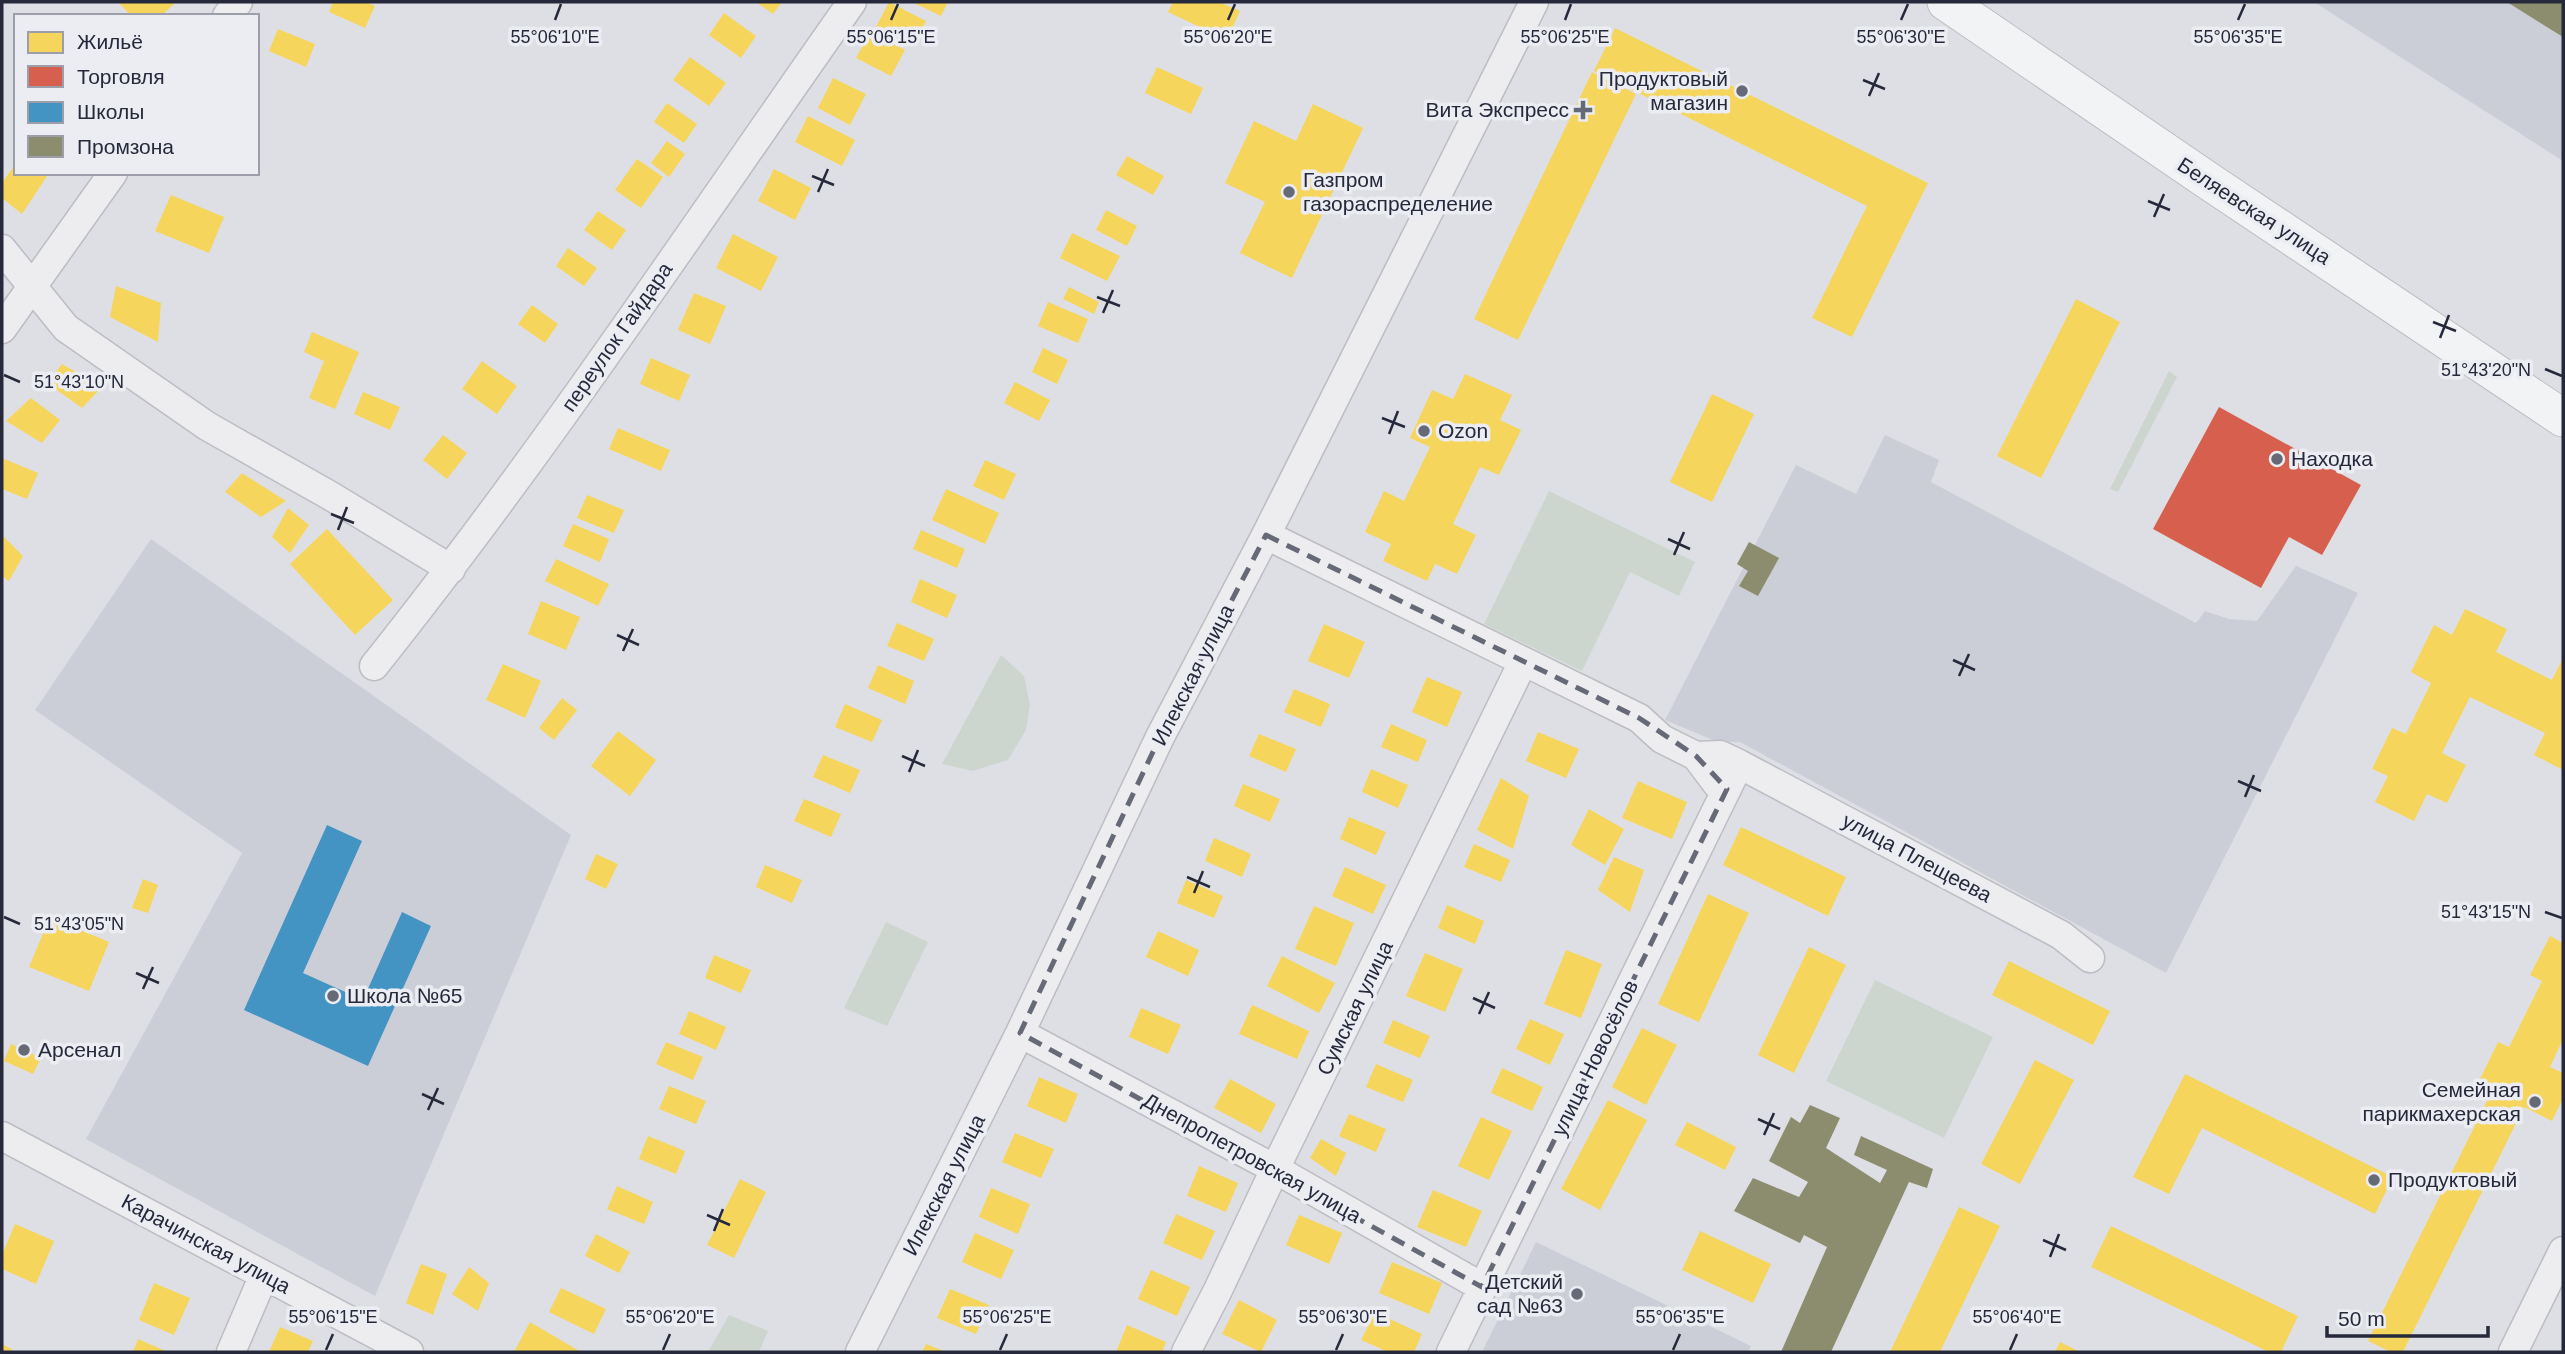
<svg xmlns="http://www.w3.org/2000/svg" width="2565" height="1354" font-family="Helvetica,sans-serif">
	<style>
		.built { fill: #ccced7 }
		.green { fill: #ccd6cf }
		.homes { fill: #f6d55c }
		.shops { fill: #d6604d }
		.schools { fill: #4393c3 }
		.industry { fill: #8c8c6e }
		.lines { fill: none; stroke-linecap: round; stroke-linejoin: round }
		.minor-casing { stroke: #bcbdc2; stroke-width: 31 }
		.major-casing { stroke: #babcc1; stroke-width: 39 }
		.minor { stroke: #ededf0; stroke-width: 28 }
		.major { stroke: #f2f3f4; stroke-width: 37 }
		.marked { fill: none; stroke: #666976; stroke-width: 5; stroke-dasharray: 14 9; stroke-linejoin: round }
		.ticks { fill: none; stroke: #26293b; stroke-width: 2.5 }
		.poi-dot { fill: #666976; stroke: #ebedf3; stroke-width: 2.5 }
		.labels { text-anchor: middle; stroke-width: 7; stroke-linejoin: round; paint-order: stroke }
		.poi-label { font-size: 21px; fill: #26293b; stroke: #ebedf3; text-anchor: start }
		.street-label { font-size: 21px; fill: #26293b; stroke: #ebedf3 }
		.ticks-label { font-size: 18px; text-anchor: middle; fill: #26293b; stroke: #ebedf3; stroke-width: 7; stroke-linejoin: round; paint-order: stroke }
	</style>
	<rect width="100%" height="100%" fill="#dedfe4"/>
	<path class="built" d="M2314 2H2563V161Z
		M1885 435 1939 460 1931 482 2196 623 2205 611 2229 619 2257 621 2296 566 2358 593 2166 973 1740 742H1718L1665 720 1796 465 1856 494Z
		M151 539 571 835 375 1296 86 1139 242 853 35 710Z
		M1536 1242 1751 1346 1748 1352H1482Z"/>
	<path class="green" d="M2169 371 2177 377 2118 492 2110 489Z
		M1549 491 1695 562 1679 596 1630 572 1582 671 1484 624Z
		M1001 655 1024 676 1030 705 1026 730 1008 760 973 771 942 764Z
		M886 922 928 942 887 1026 844 1008Z
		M1875 980 1993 1037 1944 1138 1826 1081Z
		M729 1315 768 1331 759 1352H708Z"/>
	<path class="homes" d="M123 2H173L174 4 161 16H131L120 4Z
		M333 2H366L375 6 365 28 329 12Z
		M756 2H782L773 14Z
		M889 2 926 21 913 46 876 27Z
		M912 2H948L941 16Z
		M1173 2H1219L1240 11 1227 40 1168 12Z
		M724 13 756 36 741 58 709 35Z
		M1615 28 1928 183 1852 337 1812 318 1867 206 1594 71Z
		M278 29 315 44 306 67 269 51Z
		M870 32 905 50 891 76 856 58Z
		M690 57 726 83 709 106 673 80Z
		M1157 67 1203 88 1191 114 1145 93Z
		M1592 72 1636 94 1518 340 1474 319Z
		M833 78 866 94 850 125 818 108Z
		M667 103 697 124 684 143 654 122Z
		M1313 104 1363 128 1292 278 1240 253 1265 202 1225 183 1254 121 1296 141Z
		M808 116 855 140 842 166 795 142Z
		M667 141 685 154 669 177 651 163Z
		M1127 156 1164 176 1153 195 1116 175Z
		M637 159 663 177 641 208 615 190Z
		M16 163V173H49L22 214 2 198V183Z
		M774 169 811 188 795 220 758 201Z
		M171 195 224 217 209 253 155 231Z
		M1106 210 1137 226 1127 246 1096 230Z
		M598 211 626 230 612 250 584 230Z
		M1072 233 1120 256 1107 281 1060 258Z
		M733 234 778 257 761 291 716 268Z
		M568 248 597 268 584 286 556 266Z
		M116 286 161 303 158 342 110 317Z
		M1069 287 1099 302 1094 314 1063 299Z
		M694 293 726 306 710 344 678 330Z
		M2076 299 2120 322 2041 478 1997 456Z
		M1048 302 1088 319 1078 343 1038 326Z
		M532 305 558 324 545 343 518 324Z
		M312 332 359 352 335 409 309 398 324 361 304 352Z
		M1043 348 1068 360 1057 384 1032 372Z
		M651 358 690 375 679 401 640 384Z
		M482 361 517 386 497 414 462 389Z
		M62 364 102 387 82 408 47 383Z
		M1465 374 1512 395 1500 420 1521 430 1499 475 1480 467 1453 524 1476 535 1457 574 1435 564 1427 581 1383 561 1391 544 1365 532 1384 491 1404 501 1430 447 1410 438 1432 390 1453 399Z
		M1015 382 1050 400 1039 421 1004 403Z
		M363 392 400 407 390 430 354 414Z
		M1712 394 1754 414 1712 502 1670 482Z
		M31 398 60 420 42 443 6 421Z
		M618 428 670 450 661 471 609 449Z
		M443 435 467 453 447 479 423 460Z
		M2 458 38 473 27 499 2 489Z
		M985 460 1016 474 1004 500 973 486Z
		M242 473 286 501 261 517 225 492Z
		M946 489 999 513 985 544 932 520Z
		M587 495 624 510 614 533 577 518Z
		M288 508 309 525 290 553 272 537Z
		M573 524 609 539 600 562 563 546Z
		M327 529 393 600 355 635 290 564Z
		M921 530 965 549 957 568 913 549Z
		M2 535 23 556 9 581 2 576Z
		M556 559 609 584 598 606 545 581Z
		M920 579 957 595 947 618 911 602Z
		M541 601 580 617 566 650 528 634Z
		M2465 609 2507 629 2496 652 2552 680 2563 658V770L2534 755 2545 733 2470 697 2442 753 2466 765 2447 803 2427 794 2414 821 2375 802 2388 776 2372 769 2392 728 2406 734 2431 683 2411 672 2434 625 2452 635Z
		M897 623 934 639 924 661 887 646Z
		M1324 624 1365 642 1349 678 1308 661Z
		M503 664 541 681 525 718 486 700Z
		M878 665 914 681 905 704 868 688Z
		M1427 677 1462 692 1447 727 1412 712Z
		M1294 689 1330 704 1321 727 1284 712Z
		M562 698 577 710 554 740 539 728Z
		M845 704 882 720 872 742 835 727Z
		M1391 724 1427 740 1418 762 1381 747Z
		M618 731 656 760 630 796 591 766Z
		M1538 732 1579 749 1566 778 1526 761Z
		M1259 734 1296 749 1286 772 1249 756Z
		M823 755 860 770 850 793 813 777Z
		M1371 769 1408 785 1398 808 1362 792Z
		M1501 778 1529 796 1513 849 1477 830Z
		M1638 781 1687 802 1672 839 1622 818Z
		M1243 784 1280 799 1270 822 1234 806Z
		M804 799 841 814 831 837 794 821Z
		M1589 809 1624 829 1605 865 1571 845Z
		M1349 817 1386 832 1376 855 1340 839Z
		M1741 827 1846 877 1828 916 1723 865Z
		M1214 838 1251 854 1242 877 1205 861Z
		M1474 844 1510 860 1501 882 1464 867Z
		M596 854 618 864 606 889 585 879Z
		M1614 857 1644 870 1630 912 1598 890Z
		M765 865 802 880 792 903 756 887Z
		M1345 867 1386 885 1373 914 1332 896Z
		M143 879 158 885 148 913 132 908Z
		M1186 880 1223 896 1214 918 1177 903Z
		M1708 894 1749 913 1699 1022 1658 1004Z
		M1447 905 1484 921 1475 944 1438 928Z
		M1314 906 1354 923 1336 966 1295 949Z
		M50 917 109 942 89 991 29 967Z
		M1158 931 1199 950 1188 976 1146 957Z
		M2550 936 2563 943V1039L2550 1067 2563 1073V1098L2552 1121 2524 1107 2403 1352H2391L2368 1341 2494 1087 2480 1079 2498 1042 2509 1047 2542 981 2530 975Z
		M1809 947 1846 965 1794 1073 1758 1055Z
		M1566 950 1602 964 1581 1018 1544 1004Z
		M1425 953 1463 969 1445 1012 1406 996Z
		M714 955 751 970 741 993 705 978Z
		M1282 956 1335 983 1319 1013 1267 986Z
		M2009 961 2110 1011 2093 1045 1992 995Z
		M1252 1005 1309 1031 1297 1059 1239 1034Z
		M1141 1008 1181 1025 1168 1054 1129 1037Z
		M689 1011 726 1027 716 1050 679 1034Z
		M1530 1019 1564 1034 1550 1065 1516 1049Z
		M1393 1020 1430 1036 1420 1058 1383 1043Z
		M1642 1028 1677 1045 1646 1105 1612 1087Z
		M666 1042 703 1057 693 1080 656 1064Z
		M11 1044 41 1058 33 1074 4 1061Z
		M2035 1060 2074 1080 2020 1184 1981 1164Z
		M1376 1064 1413 1080 1403 1102 1366 1087Z
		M1502 1068 1543 1087 1532 1111 1491 1093Z
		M2185 1074 2393 1177 2375 1214 2202 1128 2169 1194 2133 1177Z
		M1039 1077 1078 1094 1066 1123 1027 1106Z
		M1230 1079 1276 1104 1261 1133 1214 1108Z
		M669 1086 706 1101 696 1124 659 1109Z
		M1608 1100 1647 1120 1600 1210 1561 1189Z
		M1349 1114 1386 1129 1376 1152 1339 1136Z
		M1481 1117 1512 1131 1489 1180 1458 1166Z
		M1687 1122 1736 1147 1725 1170 1675 1145Z
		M1015 1133 1054 1149 1041 1178 1002 1162Z
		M648 1136 685 1151 676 1174 639 1159Z
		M1321 1139 1346 1153 1336 1176 1310 1158Z
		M1199 1166 1238 1183 1226 1212 1187 1196Z
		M740 1179 766 1192 734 1258 707 1245Z
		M617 1186 653 1202 644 1224 607 1209Z
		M991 1188 1030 1204 1018 1234 979 1217Z
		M1433 1190 1482 1211 1466 1247 1417 1227Z
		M1959 1207 2000 1226 1940 1352H1890Z
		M1176 1214 1215 1231 1202 1260 1163 1243Z
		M1299 1215 1342 1233 1329 1264 1286 1245Z
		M15 1224 54 1241 36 1284 2 1269V1255Z
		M2111 1226 2298 1316 2281 1352H2269L2091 1267Z
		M1700 1231 1771 1264 1753 1303 1682 1270Z
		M975 1233 1014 1250 1001 1279 962 1262Z
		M596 1234 630 1252 619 1273 585 1256Z
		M1392 1262 1442 1283 1429 1314 1379 1293Z
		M421 1264 447 1274 433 1315 406 1303Z
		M469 1267 489 1283 478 1311 452 1294Z
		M1151 1270 1190 1287 1177 1316 1138 1299Z
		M154 1283 190 1298 174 1335 139 1320Z
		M561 1288 606 1309 594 1334 549 1312Z
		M950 1289 989 1305 976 1334 937 1318Z
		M1239 1300 1277 1320 1261 1352 1222 1334Z
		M1375 1312 1422 1334 1414 1352H1388L1361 1340Z
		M530 1322 581 1352H514Z
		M1127 1325 1166 1342 1162 1352H1116Z
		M280 1327 313 1341 308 1352H269Z
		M138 1339 168 1352H133Z
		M2060 1342 2080 1352H2055Z
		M2 1344 12 1349 10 1352H2Z
		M926 1344 946 1352H922Z"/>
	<path class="shops" d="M2219 407 2361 485 2322 555 2289 537 2261 588 2153 529Z"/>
	<path class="schools" d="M327 825 362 841 303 973 363 1000 402 912 431 926 368 1066 244 1010Z"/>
	<path class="industry" d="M2507 2H2563V37Z
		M1749 542 1779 558 1758 596 1739 586 1748 571 1737 564Z
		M1810 1105 1840 1118 1826 1148 1880 1183 1887 1170 1854 1155 1861 1136 1933 1169 1927 1188 1909 1182 1831 1352H1781L1827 1247 1804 1235 1800 1243 1734 1211 1753 1178 1799 1197 1808 1182 1769 1161 1791 1117 1800 1123Z"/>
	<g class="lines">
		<g class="minor-casing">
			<path id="minor" d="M227 16 238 2
				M2 249 66 328 207 426 329 495 451 569
				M2 329 113 173
				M1266 535 1639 718 1662 739 1696 756 1717 784 1727 789
				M374 666C544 453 695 225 852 2
				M1696 756 1720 755 1739 764 2061 935 2090 958
				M1020 1033 1275 1169 1482 1287
				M2 1136 409 1352
				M231 1352 264 1275
				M860 1352 1020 1033 1160 737 1266 535 1534 2
				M1186 1352 1218 1290 1275 1169 1523 662
				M1451 1352 1739 764
				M2513 1352 2563 1251"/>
		</g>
		<g class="major-casing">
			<path id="major" d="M1946 2 2207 180 2563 418"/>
		</g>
		<use href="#minor" class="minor"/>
		<use href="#major" class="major"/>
	</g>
	<path class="marked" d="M1266 535 1639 718 1696 756 1727 789 1482 1287 1020 1033 1160 737Z"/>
	<path class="ticks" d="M555 20 561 4M891 20 898 4M1228 20 1235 4M1565 20 1571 4M1901 20 1908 4M2238 20 2245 4M1863 80 1885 89M1869 96 1879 73M812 176 834 185M818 192 828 169M2148 201 2170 210M2154 217 2164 194M1097 297 1120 306M1103 313 1113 290M2433 322 2456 331M2440 338 2449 315M2545 369 2562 376M4 375 20 382M1382 418 1405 427M1389 434 1398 411M331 514 354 523M338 530 347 507M1668 539 1690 549M1674 555 1684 532M617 635 639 645M623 651 633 629M1953 660 1975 670M1959 676 1969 654M902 756 925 766M909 772 918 750M2238 781 2261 791M2245 797 2254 775M1187 877 1210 887M1194 893 1203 871M2545 912 2562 918M4 917 20 924M136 973 159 983M143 989 153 967M1473 998 1495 1008M1479 1014 1489 992M422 1094 444 1104M428 1110 438 1088M1758 1119 1780 1129M1764 1135 1774 1113M707 1215 730 1225M714 1231 723 1209M2043 1240 2066 1250M2050 1257 2059 1234M326 1350 333 1334M663 1350 670 1334M1000 1350 1007 1334M1336 1350 1343 1334M1673 1350 1680 1334M2010 1350 2017 1334"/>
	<g class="poi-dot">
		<circle cx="1742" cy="91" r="7"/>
		<path d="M1579.5 99.5h7v7h7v7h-7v7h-7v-7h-7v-7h7z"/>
		<circle cx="1289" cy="192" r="7"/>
		<circle cx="1424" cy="431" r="7"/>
		<circle cx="2277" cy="459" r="7"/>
		<circle cx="333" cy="996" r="7"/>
		<circle cx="24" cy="1050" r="7"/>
		<circle cx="2535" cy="1102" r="7"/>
		<circle cx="2374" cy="1180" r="7"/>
		<circle cx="1577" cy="1294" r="7"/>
	</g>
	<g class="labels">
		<g class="poi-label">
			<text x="1728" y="86" text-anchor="end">Продуктовый<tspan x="1728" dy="24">магазин</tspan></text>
			<text x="1569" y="117" text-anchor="end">Вита Экспресс</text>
			<text x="1303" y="187">Газпром<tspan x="1303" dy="24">газораспределение</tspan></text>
			<text x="1438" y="438">Ozon</text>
			<text x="2291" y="466">Находка</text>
			<text x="347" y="1003">Школа №65</text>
			<text x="38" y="1057">Арсенал</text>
			<text x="2521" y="1097" text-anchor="end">Семейная<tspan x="2521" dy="24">парикмахерская</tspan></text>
			<text x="2388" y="1187">Продуктовый</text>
			<text x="1563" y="1289" text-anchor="end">Детский<tspan x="1563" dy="24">сад №63</tspan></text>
		</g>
		<g class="street-label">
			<text transform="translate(2254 211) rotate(33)" y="7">Беляевская улица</text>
			<text transform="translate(617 337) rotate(-55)" y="7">переулок Гайдара</text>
			<text transform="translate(1193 675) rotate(-63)" y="7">Илекская улица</text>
			<text transform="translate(1917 858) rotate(28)" y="7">улица Плещеева</text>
			<text transform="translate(1355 1008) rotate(-64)" y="7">Сумская улица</text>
			<text transform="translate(1595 1058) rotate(-64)" y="7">улица Новосёлов</text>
			<text transform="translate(1252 1158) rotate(29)" y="7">Днепропетровская улица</text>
			<text transform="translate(944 1185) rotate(-63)" y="7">Илекская улица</text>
			<text transform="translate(206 1244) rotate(28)" y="7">Карачинская улица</text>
		</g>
	</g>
	<g class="ticks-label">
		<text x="555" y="43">55°06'10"E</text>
		<text x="891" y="43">55°06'15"E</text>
		<text x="1228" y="43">55°06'20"E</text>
		<text x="1565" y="43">55°06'25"E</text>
		<text x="1901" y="43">55°06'30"E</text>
		<text x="2238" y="43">55°06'35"E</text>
		<text x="2486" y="376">51°43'20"N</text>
		<text x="79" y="388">51°43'10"N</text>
		<text x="2486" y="918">51°43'15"N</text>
		<text x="79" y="930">51°43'05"N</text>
		<text x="333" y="1323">55°06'15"E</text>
		<text x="670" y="1323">55°06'20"E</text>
		<text x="1007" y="1323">55°06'25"E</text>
		<text x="1343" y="1323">55°06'30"E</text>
		<text x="1680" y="1323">55°06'35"E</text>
		<text x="2017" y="1323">55°06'40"E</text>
	</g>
	<rect width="2565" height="1354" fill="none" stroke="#26293b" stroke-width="7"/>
	<rect x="14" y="14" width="245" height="161" fill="#ebedf3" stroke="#9c9fa9" stroke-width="2"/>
	<rect x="28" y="32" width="35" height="21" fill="#f6d55c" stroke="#9c9fa9" stroke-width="2"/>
	<text x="77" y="49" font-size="21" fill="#26293b">Жильё</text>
	<rect x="28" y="66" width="35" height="21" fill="#d6604d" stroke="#9c9fa9" stroke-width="2"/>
	<text x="77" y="84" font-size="21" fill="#26293b">Торговля</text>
	<rect x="28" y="102" width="35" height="21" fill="#4393c3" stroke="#9c9fa9" stroke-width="2"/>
	<text x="77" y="119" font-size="21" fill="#26293b">Школы</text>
	<rect x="28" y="136" width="35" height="21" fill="#8c8c6e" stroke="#9c9fa9" stroke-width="2"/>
	<text x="77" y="154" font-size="21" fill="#26293b">Промзона</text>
	<path d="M2327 1326v10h161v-10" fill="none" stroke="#26293b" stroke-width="3.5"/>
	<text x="2338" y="1326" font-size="21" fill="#26293b" stroke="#ebedf3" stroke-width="5" paint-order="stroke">50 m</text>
</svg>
